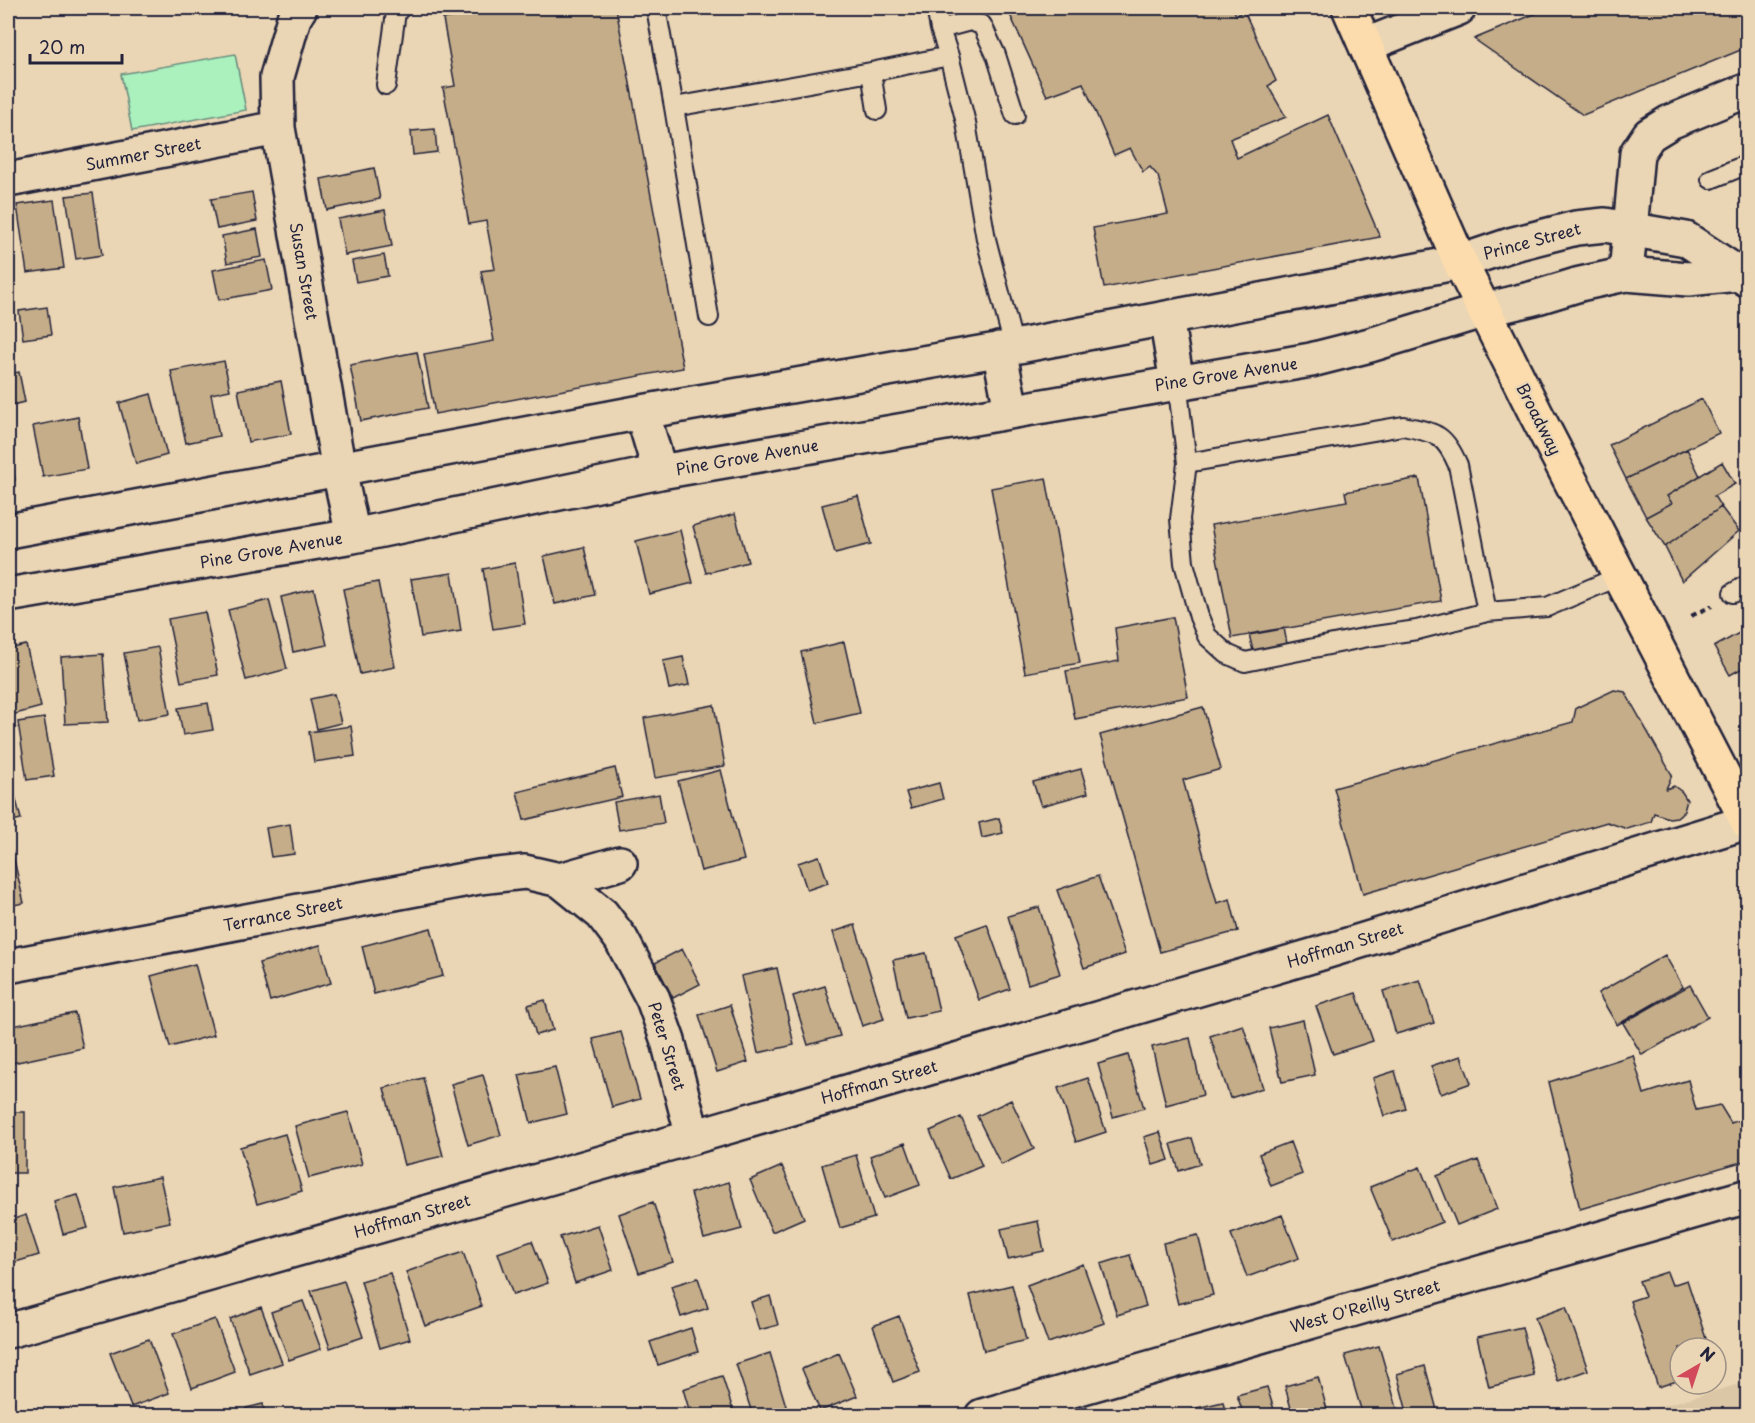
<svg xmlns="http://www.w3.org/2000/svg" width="1755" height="1423" font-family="'Playpen Sans',sans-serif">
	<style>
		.built { fill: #dbc6a5 }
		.green { fill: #aaf1be; stroke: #668a7c; stroke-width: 1.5 }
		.building { fill: #c4ad88; stroke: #22223b; stroke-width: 1.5 }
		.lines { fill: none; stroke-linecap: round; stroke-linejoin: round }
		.service-casing { stroke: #22223b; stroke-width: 22 }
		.minor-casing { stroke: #22223b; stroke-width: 38 }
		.tertiary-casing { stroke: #22223b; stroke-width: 38 }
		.trunk-casing { stroke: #22223b; stroke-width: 38 }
		.path { stroke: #22223b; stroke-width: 4; stroke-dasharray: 6 4.5; stroke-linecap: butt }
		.service { stroke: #ead5b4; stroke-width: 18 }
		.minor { stroke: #ead5b4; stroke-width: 33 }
		.tertiary { stroke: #ead5b4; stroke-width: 33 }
		.trunk { stroke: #fcdcac; stroke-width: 33 }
		.labels { text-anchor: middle; stroke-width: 4.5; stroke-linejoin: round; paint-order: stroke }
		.street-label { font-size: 16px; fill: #22223b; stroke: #ead5b4 }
	</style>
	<rect width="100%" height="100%" fill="#ead5b4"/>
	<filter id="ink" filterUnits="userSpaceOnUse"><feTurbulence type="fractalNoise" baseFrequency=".0167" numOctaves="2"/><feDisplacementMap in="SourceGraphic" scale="12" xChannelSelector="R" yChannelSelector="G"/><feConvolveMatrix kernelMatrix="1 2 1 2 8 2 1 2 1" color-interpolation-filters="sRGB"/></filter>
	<g filter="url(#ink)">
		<path class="built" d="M1747 1382V1415H1630Z"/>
		<path class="green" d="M235 54 246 110 132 131 121 74Z"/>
		<path class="building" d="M505 8H616L683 368 435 414 424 354 494 341 481 271 495 269 486 221 469 224 443 88 455 86 443 19Z
			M1007 8H1233L1236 15 1244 11 1276 81 1268 86 1286 117 1230 139 1237 158 1328 115 1380 237 1104 288 1093 228 1168 214 1158 176 1150 167 1143 172 1130 148 1114 155 1083 83 1047 96Z
			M1549 8H1748V47L1583 115 1474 39Z
			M8 86 15 134 8 135Z
			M435 129 437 152 413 155 411 131Z
			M374 168 380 199 327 210 321 179Z
			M252 192 257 221 217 229 211 199Z
			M93 193 102 255 76 259 66 196Z
			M54 200 64 268 27 273 17 205Z
			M385 210 392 246 345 255 338 219Z
			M257 229 262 257 227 263 222 236Z
			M384 255 388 276 356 282 352 261Z
			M266 260 272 290 219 300 213 270Z
			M47 307 51 335 23 339 19 311Z
			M417 352 428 408 361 421 350 365Z
			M224 361 230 390 211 394 219 436 186 443 171 371Z
			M19 372 25 402 8 406V374Z
			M281 381 291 434 248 442 238 390Z
			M151 394 167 455 136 464 119 403Z
			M1702 399 1719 433 1626 479 1609 445Z
			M78 417 87 469 43 477 33 426Z
			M8 433 15 480 8 481Z
			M1687 449 1700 476 1667 496 1672 503 1646 517 1626 479Z
			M1722 462 1735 484 1714 496 1721 507 1665 547 1646 517 1672 503 1667 496Z
			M1046 478 1080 663 1025 673 991 488Z
			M1419 478 1441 601 1232 638 1211 525 1347 501 1345 492Z
			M858 496 871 544 835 553 822 505Z
			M1721 507 1739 531 1682 581 1665 547Z
			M735 514 748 562 706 573 693 526Z
			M680 530 693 583 649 594 636 541Z
			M584 547 595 595 555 604 544 556Z
			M515 563 525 624 493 629 483 569Z
			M452 573 461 631 421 637 411 579Z
			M378 582 395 667 360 674 343 589Z
			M314 589 327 645 293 652 281 597Z
			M269 600 287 669 246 680 228 610Z
			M205 612 218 675 181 682 168 619Z
			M1173 617 1188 697 1075 719 1066 671 1119 661 1115 628Z
			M1284 628 1288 649 1254 655 1249 634Z
			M1748 628V665L1730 675 1714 647Z
			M844 642 860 713 817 723 801 652Z
			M26 645 41 707 8 716V649Z
			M158 647 170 714 137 720 124 653Z
			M103 654 108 722 65 724 61 657Z
			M683 657 689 685 669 689 663 661Z
			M1614 690 1625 692 1672 775 1666 789 1674 786 1682 792 1687 800 1684 811 1677 817 1669 818 1654 813 1651 822 1627 829 1607 822 1363 894 1334 788 1573 722 1576 708Z
			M334 694 341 723 317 729 310 699Z
			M208 703 213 730 183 735 178 708Z
			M714 705 725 766 655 778 644 718Z
			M1203 707 1221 769 1183 780 1217 903 1230 899 1238 931 1160 952 1100 735Z
			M44 718 54 776 27 780 18 722Z
			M351 726 355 756 314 762 309 732Z
			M615 768 622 797 524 820 517 792Z
			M1081 769 1088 793 1041 806 1033 782Z
			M721 770 744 860 701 871 678 781Z
			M939 783 943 799 911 808 906 792Z
			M12 784 21 819 8 822V785Z
			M659 794 664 823 619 830 614 802Z
			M999 818 1003 833 982 838 979 823Z
			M290 824 294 854 271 857 266 828Z
			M12 851 24 903 8 906V852Z
			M819 856 828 883 807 890 798 863Z
			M1098 876 1125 954 1084 968 1057 890Z
			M1039 907 1060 974 1028 984 1008 916Z
			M987 924 1010 989 979 1000 956 935Z
			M855 925 884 1019 862 1026 833 932Z
			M431 928 443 976 374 994 362 946Z
			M320 945 331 983 270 1001 259 963Z
			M682 949 700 984 673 998 655 963Z
			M926 953 939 1011 906 1018 893 960Z
			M1665 955 1683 987 1617 1025 1598 993Z
			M195 964 214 1035 170 1047 151 976Z
			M777 968 794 1045 758 1053 741 976Z
			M1420 980 1434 1023 1396 1034 1383 991Z
			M1690 985 1708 1017 1642 1055 1623 1023Z
			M825 986 840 1036 808 1045 793 996Z
			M1356 993 1373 1041 1333 1054 1316 1006Z
			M545 1000 553 1030 536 1035 528 1005Z
			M730 1005 748 1062 717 1072 699 1015Z
			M75 1013 83 1048 8 1064V1027Z
			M1303 1020 1315 1075 1282 1082 1269 1028Z
			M1243 1025 1263 1088 1230 1098 1210 1036Z
			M621 1032 640 1099 612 1107 593 1039Z
			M1190 1038 1203 1095 1166 1105 1152 1047Z
			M1128 1055 1144 1108 1113 1117 1098 1064Z
			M1633 1055 1644 1094 1688 1080 1696 1110 1720 1105 1731 1123 1748 1117V1160L1580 1209 1549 1082Z
			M1461 1056 1471 1083 1441 1094 1431 1066Z
			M555 1067 567 1114 531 1123 519 1075Z
			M1395 1071 1406 1109 1384 1116 1373 1078Z
			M483 1075 501 1135 468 1145 451 1084Z
			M423 1078 443 1156 404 1165 384 1088Z
			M1088 1078 1106 1132 1076 1142 1058 1088Z
			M1011 1100 1034 1149 1001 1165 977 1116Z
			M8 1112H25V1173H8Z
			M348 1112 362 1164 309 1178 295 1126Z
			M961 1117 982 1166 951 1179 930 1131Z
			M1160 1132 1169 1160 1153 1165 1144 1137Z
			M285 1134 302 1191 257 1204 240 1147Z
			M1192 1138 1200 1164 1179 1171 1171 1144Z
			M1290 1142 1302 1174 1271 1186 1259 1154Z
			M905 1143 920 1185 885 1198 870 1156Z
			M856 1155 874 1218 840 1228 822 1165Z
			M1478 1160 1497 1209 1457 1225 1437 1176Z
			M782 1166 804 1218 772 1232 750 1180Z
			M1420 1167 1442 1222 1393 1242 1370 1187Z
			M160 1177 170 1222 123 1232 114 1187Z
			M729 1182 742 1229 704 1239 691 1193Z
			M78 1195 88 1228 63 1234 54 1201Z
			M653 1202 673 1262 639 1273 619 1214Z
			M26 1215 39 1255 9 1264 8 1221Z
			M1282 1215 1299 1258 1247 1277 1231 1234Z
			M1038 1221 1044 1251 1008 1259 1001 1229Z
			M598 1225 613 1270 575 1283 560 1237Z
			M1198 1235 1213 1295 1178 1304 1163 1243Z
			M532 1241 548 1283 513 1295 498 1253Z
			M463 1252 482 1306 425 1326 406 1272Z
			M1130 1255 1146 1306 1117 1315 1101 1264Z
			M1083 1264 1104 1323 1048 1343 1027 1285Z
			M1667 1272 1672 1285 1687 1280 1709 1348H1680V1380L1658 1387 1630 1301 1645 1296 1639 1281Z
			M390 1273 410 1339 380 1348 361 1281Z
			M698 1278 708 1308 681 1317 671 1286Z
			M344 1281 363 1337 330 1348 311 1291Z
			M1012 1285 1026 1340 984 1351 970 1295Z
			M770 1296 778 1325 759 1330 751 1302Z
			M303 1301 321 1349 289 1360 271 1312Z
			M261 1307 282 1363 250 1374 230 1319Z
			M1566 1307 1588 1370 1558 1381 1535 1318Z
			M899 1316 920 1372 893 1382 873 1326Z
			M215 1319 235 1372 192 1388 173 1334Z
			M1522 1327 1534 1376 1489 1387 1477 1337Z
			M691 1328 698 1352 658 1365 650 1342Z
			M149 1339 169 1393 131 1407 110 1353Z
			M1379 1346 1399 1415 1363 1416 1345 1355Z
			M770 1353 789 1416H753L736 1364Z
			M839 1353 857 1396 820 1411 802 1369Z
			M1425 1366 1437 1410 1417 1416H1408L1397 1374Z
			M722 1376 735 1416H691L683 1389Z
			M1318 1377 1328 1413 1317 1416H1293L1285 1386Z
			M1267 1387 1276 1416H1244L1237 1395Z
			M10 1389 16 1416H8V1390Z
			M1223 1402 1226 1416H1193L1192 1409Z
			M263 1404 265 1416H248L246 1408Z"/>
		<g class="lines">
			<g class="service-casing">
				<path id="service" d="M656 8 674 107 871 72 949 56 966 123 986 239 1014 347
					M936 8 940 29 949 56
					M940 29 970 21 982 25 996 55 1015 115
					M871 72 877 110
					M386 85 396 12 401 8
					M674 107 709 317
					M1711 179 1748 164
					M1177 382 1187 463 1180 519 1184 563 1199 617 1207 636 1227 654 1245 662 1368 637 1417 630 1487 612 1547 607 1620 576
					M1187 463 1403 426C1436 433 1444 433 1458 465L1487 612
					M1733 593 1748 584"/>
			</g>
			<g class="minor-casing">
				<path id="minor" d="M300 8 294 18 277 77 278 128 339 470 353 536
					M1366 45 1459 8
					M8 180 278 128
					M1626 274 1637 153 1649 135 1670 122 1748 90
					M1166 318 1177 382
					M999 349 1011 410
					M642 412 660 472
					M8 531 642 412 1014 347 1460 262
					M8 595 353 536 660 472 1311 360 1370 345 1485 310
					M560 880 620 863
					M8 966 479 877 525 872 560 880 602 914 621 939 653 999 668 1041 693 1137
					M8 1331 693 1137 1315 955 1747 822"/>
			</g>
			<g class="tertiary-casing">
				<path id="tertiary" d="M1460 262 1510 245 1576 228 1605 225 1686 239 1748 280
					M1485 310 1534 298 1580 284 1626 274 1688 279 1738 274
					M982 1416 1748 1196"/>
			</g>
			<g class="trunk-casing">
				<path id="trunk" d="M1349 8 1460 262 1536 414 1748 823"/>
			</g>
			<path class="path" d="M1691 616 1712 606"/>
			<use href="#service" class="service"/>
			<use href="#minor" class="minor"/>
			<use href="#tertiary" class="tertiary"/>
			<use href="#trunk" class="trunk"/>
		</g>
	</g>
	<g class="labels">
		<g class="street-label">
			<text transform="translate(143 154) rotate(-11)" y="6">Summer Street</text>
			<text transform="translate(1532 241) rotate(-15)" y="6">Prince Street</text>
			<text transform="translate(304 271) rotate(80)" y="6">Susan Street</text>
			<text transform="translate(1226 374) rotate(-9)" y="6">Pine Grove Avenue</text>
			<text transform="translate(1539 419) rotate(63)" y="6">Broadway</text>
			<text transform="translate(747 457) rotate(-10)" y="6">Pine Grove Avenue</text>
			<text transform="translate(271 550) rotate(-10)" y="6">Pine Grove Avenue</text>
			<text transform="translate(283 914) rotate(-11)" y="6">Terrance Street</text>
			<text transform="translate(1345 945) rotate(-17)" y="6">Hoffman Street</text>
			<text transform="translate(667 1046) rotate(73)" y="6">Peter Street</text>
			<text transform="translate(879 1082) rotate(-16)" y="6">Hoffman Street</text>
			<text transform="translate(412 1216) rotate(-16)" y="6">Hoffman Street</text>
			<text transform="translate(1365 1306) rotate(-16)" y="6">West O'Reilly Street</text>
		</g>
	</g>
	<rect width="1755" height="1423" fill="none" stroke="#ead5b4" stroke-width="30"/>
	<rect x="15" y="15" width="1725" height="1393" fill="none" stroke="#22223b" stroke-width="2" filter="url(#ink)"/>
	<g transform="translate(1698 1366) rotate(39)"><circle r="28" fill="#ead5b4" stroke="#9a8d84" stroke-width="1.5"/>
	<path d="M0-4.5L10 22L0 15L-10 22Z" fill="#d1495b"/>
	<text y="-9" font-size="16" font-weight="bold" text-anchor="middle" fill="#22223b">N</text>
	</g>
	<path d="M30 54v9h92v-9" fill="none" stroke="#22223b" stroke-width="3"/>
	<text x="39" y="54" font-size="18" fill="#22223b" stroke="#ead5b4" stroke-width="4.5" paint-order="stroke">20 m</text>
</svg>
